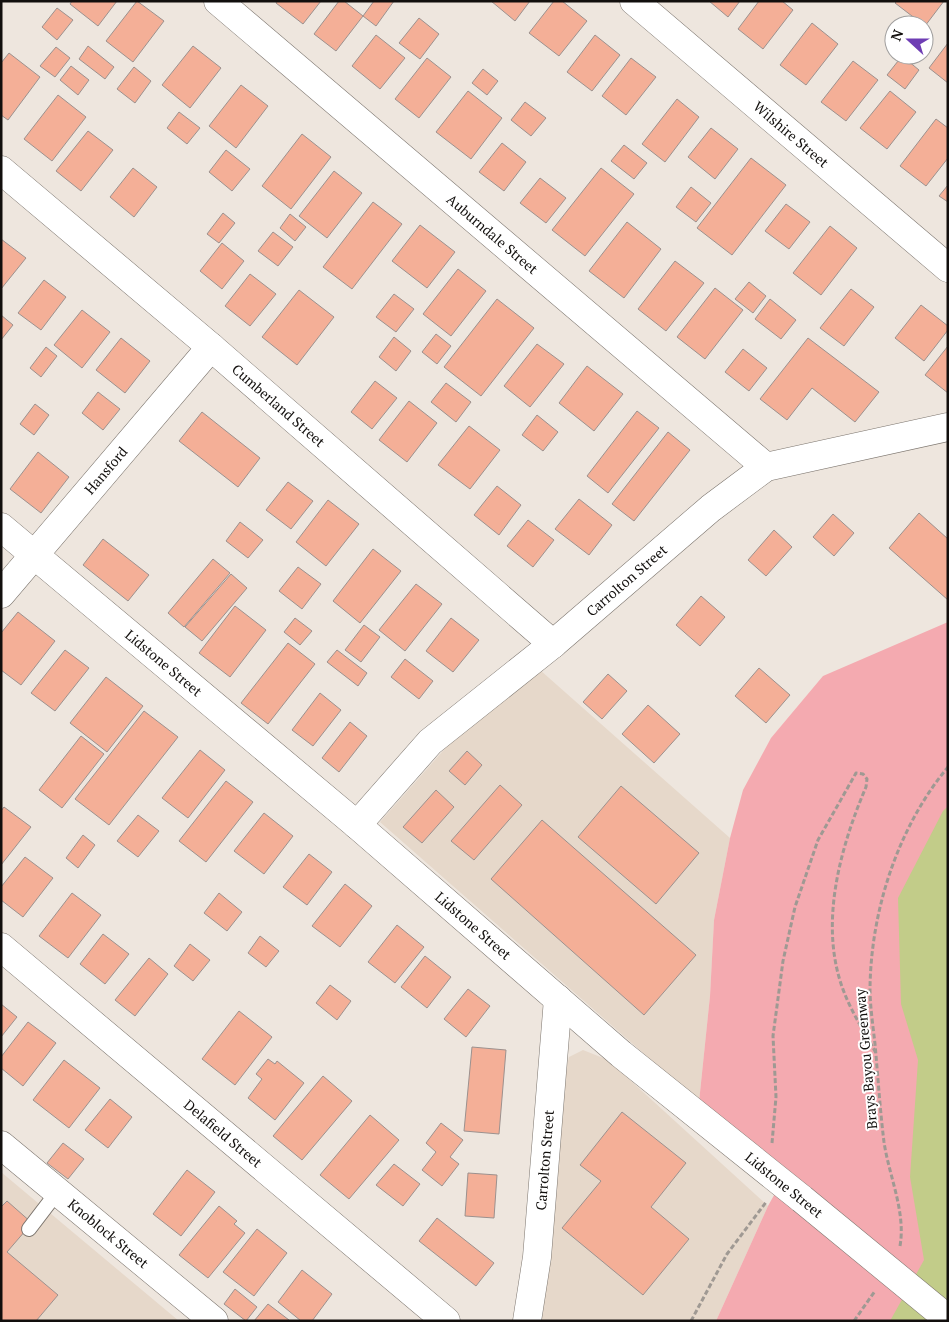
<svg xmlns="http://www.w3.org/2000/svg" width="949" height="1322" font-family="'PT Serif',serif">
	<style>
		.built { fill: #e6d8ca }
		.green { fill: #f4aab0 }
		.water { fill: #c2cc89 }
		.building { fill: #f4af97; stroke: #9c918e }
		.lines { fill: none; stroke-linecap: round; stroke-linejoin: round }
		.lane-casing { stroke: #7c756e; stroke-width: 16 }
		.street-casing { stroke: #7c756e; stroke-width: 29 }
		.path { stroke: #9f9993; stroke-width: 3; stroke-dasharray: 5 2.5; stroke-linecap: butt }
		.lane { stroke: #fff; stroke-width: 14 }
		.street { stroke: #fff; stroke-width: 28 }
		.street-bridge-casing { stroke: #7c756e; stroke-width: 29; stroke-linecap: butt }
		.street-bridge { stroke: #fff; stroke-width: 28 }
		.labels { text-anchor: middle; stroke-width: 4; stroke-linejoin: round; paint-order: stroke }
		.street-label { font-size: 14px; fill: #120f0d; stroke: #fff }
	</style>
	<rect width="100%" height="100%" fill="#eee6de"/>
	<path class="built" d="M540 670 730 838 714 920 710 996 699 1102 380 822 457 735Z
		M583 1050 608 1060 768 1206 716 1321H538L564 1080 569 1057Z
		M1 1172 179 1321H1Z"/>
	<path class="green" d="M948 622V1321H716L768 1206 787 1172 699 1102 710 996 714 920 730 838 743 790 771 738 823 676Z"/>
	<path class="water" d="M948 806V1321H890L924 1260 910 1177 918 1060 901 1004 898 898 943 811Z"/>
	<path class="building" d="M72 1H117L98 26 70 4Z
		M137 1 164 21 133 62 106 41Z
		M277 1H321L303 24 276 3Z
		M339 1H344L363 16 336 51 314 34Z
		M374 1H394L376 26 363 16Z
		M491 1H530L515 21Z
		M554 1H562L587 21 559 56 529 33Z
		M709 1H740L728 17Z
		M759 1H782L793 10 763 49 738 29Z
		M897 1H944L925 26 895 3Z
		M57 8 73 20 57 40 42 27Z
		M419 18 439 34 420 59 399 43Z
		M812 23 838 44 806 85 780 65Z
		M376 35 405 58 380 89 352 66Z
		M595 35 620 55 592 91 567 72Z
		M948 43V83L929 68Z
		M88 46 114 67 105 79 79 59Z
		M193 46 221 68 190 108 162 85Z
		M56 47 70 58 55 77 40 66Z
		M9 53 40 77 8 120 1 115V63Z
		M902 56 919 70 905 89 887 75Z
		M427 58 451 77 419 118 395 99Z
		M631 58 656 77 626 115 602 96Z
		M853 61 878 80 846 121 821 102Z
		M71 66 89 80 78 95 60 80Z
		M134 67 151 81 135 103 117 89Z
		M483 69 498 81 487 95 472 83Z
		M241 85 268 106 236 148 209 126Z
		M468 91 502 118 471 159 436 132Z
		M890 91 916 112 887 149 860 128Z
		M58 95 86 117 52 161 24 139Z
		M677 99 699 117 665 162 642 144Z
		M525 102 546 118 531 136 511 120Z
		M179 112 200 128 187 144 167 128Z
		M936 119 948 128V158L926 186 900 166Z
		M711 128 738 149 715 179 688 157Z
		M88 131 113 150 81 191 56 171Z
		M302 134 331 157 291 209 262 186Z
		M502 143 526 162 504 191 479 172Z
		M624 145 647 163 634 179 611 161Z
		M226 150 250 169 232 191 209 172Z
		M751 158 786 185 732 255 697 228Z
		M133 168 157 187 134 217 110 197Z
		M601 168 634 194 585 256 552 230Z
		M334 171 362 193 327 238 299 216Z
		M540 178 566 198 546 223 520 203Z
		M948 185V202L939 196Z
		M691 187 711 203 696 222 676 207Z
		M373 202 402 224 352 289 323 267Z
		M786 204 810 222 789 249 765 231Z
		M223 213 235 223 219 243 207 234Z
		M290 214 306 227 295 241 280 228Z
		M627 222 661 249 624 298 589 271Z
		M420 225 455 252 427 288 392 261Z
		M830 226 857 248 821 295 793 273Z
		M273 232 293 247 278 266 258 251Z
		M1 239 26 258 1 289Z
		M222 243 244 261 222 289 200 271Z
		M675 261 704 283 666 331 638 309Z
		M458 269 486 291 451 336 423 314Z
		M250 274 276 294 250 326 225 306Z
		M44 280 66 297 41 330 18 313Z
		M749 282 766 296 753 313 735 299Z
		M715 288 743 310 705 359 677 337Z
		M851 289 874 307 844 346 820 328Z
		M299 290 334 317 297 365 262 337Z
		M394 294 414 309 396 332 376 317Z
		M497 299 534 328 481 396 444 367Z
		M770 299 796 320 781 339 755 319Z
		M921 305 948 326V330L924 361 895 338Z
		M82 310 110 332 82 368 54 345Z
		M1 315 13 325 1 340Z
		M436 334 451 346 437 364 422 352Z
		M394 337 411 351 396 371 379 357Z
		M121 338 150 361 125 393 96 370Z
		M808 338 879 392 855 422 812 388 787 420 760 399Z
		M537 344 564 364 530 407 504 386Z
		M948 346V393L925 375Z
		M46 347 57 356 41 377 30 368Z
		M743 349 767 368 749 391 725 372Z
		M587 366 623 394 594 431 559 403Z
		M375 381 397 398 372 429 351 412Z
		M446 383 471 402 456 422 431 402Z
		M98 392 120 409 103 430 82 413Z
		M409 401 437 423 407 462 379 440Z
		M35 404 49 415 34 435 20 424Z
		M637 411 659 428 608 493 587 476Z
		M202 412 260 458 238 487 179 441Z
		M537 415 558 432 543 451 522 435Z
		M469 426 500 450 470 489 438 465Z
		M668 432 690 450 634 521 612 504Z
		M38 452 69 477 41 513 10 489Z
		M288 482 313 501 291 529 266 510Z
		M497 486 521 505 499 535 474 515Z
		M579 499 612 525 589 555 555 529Z
		M328 500 359 524 326 566 296 542Z
		M919 513 948 539V600L889 548Z
		M833 514 854 533 834 556 813 537Z
		M528 520 554 540 533 567 507 546Z
		M240 522 263 540 248 558 226 541Z
		M774 530 792 547 766 576 748 560Z
		M103 539 149 575 128 601 83 565Z
		M373 549 401 571 360 623 333 601Z
		M213 559 230 573 184 627 168 613Z
		M298 567 321 584 302 609 279 591Z
		M231 574 247 588 202 641 185 627Z
		M416 584 442 604 405 651 379 630Z
		M701 596 725 617 700 646 676 625Z
		M235 606 266 630 230 677 199 653Z
		M18 612 55 641 21 685 1 670V633Z
		M295 618 312 631 300 645 284 632Z
		M451 618 479 640 453 672 426 651Z
		M364 625 380 637 361 662 345 650Z
		M288 643 315 664 268 724 241 703Z
		M65 650 89 668 55 711 31 693Z
		M337 650 367 673 358 686 327 662Z
		M405 659 433 681 419 699 391 677Z
		M759 668 790 695 766 723 735 696Z
		M608 674 627 691 602 719 583 702Z
		M106 677 143 706 107 752 70 723Z
		M320 693 341 710 313 746 292 730Z
		M648 705 680 734 654 763 622 734Z
		M144 711 178 737 109 825 75 799Z
		M350 722 367 736 339 772 322 758Z
		M81 736 104 754 62 808 39 790Z
		M200 750 225 770 188 818 162 798Z
		M467 751 482 765 465 785 449 771Z
		M226 781 253 802 206 862 179 841Z
		M500 785 522 805 474 860 451 841Z
		M621 786 699 853 656 904 578 837Z
		M436 790 454 807 422 843 403 827Z
		M4 807 31 827 1 865V811Z
		M264 813 293 836 264 874 234 851Z
		M138 815 159 831 138 857 117 841Z
		M542 820 696 955 644 1015 491 879Z
		M83 835 95 845 78 868 66 858Z
		M309 854 332 872 307 905 283 887Z
		M25 857 53 878 23 917 1 900V887Z
		M345 884 372 906 340 947 312 926Z
		M72 893 101 915 68 958 39 936Z
		M219 893 242 912 227 931 204 913Z
		M397 925 424 947 395 983 368 962Z
		M103 934 129 954 105 984 80 964Z
		M260 936 279 951 266 967 248 953Z
		M190 944 210 960 193 981 174 966Z
		M425 956 451 977 427 1008 401 987Z
		M149 958 168 974 135 1016 115 1000Z
		M330 985 351 1001 337 1020 316 1003Z
		M468 989 490 1006 466 1037 444 1019Z
		M1 1004 17 1017 1 1037Z
		M239 1011 272 1037 235 1085 202 1059Z
		M28 1022 56 1043 23 1086 1 1068V1057Z
		M472 1047 506 1050 499 1134 464 1131Z
		M268 1059 275 1064 277 1061 304 1083 275 1120 248 1098 262 1079 256 1074Z
		M64 1060 100 1088 69 1128 33 1100Z
		M323 1076 352 1101 302 1160 273 1136Z
		M110 1099 132 1117 108 1148 85 1130Z
		M622 1112 686 1163 651 1207 689 1239 643 1295 562 1228 601 1181 580 1165Z
		M370 1115 399 1140 349 1199 320 1175Z
		M441 1123 463 1140 450 1157 459 1164 442 1186 422 1170 436 1152 426 1143Z
		M63 1143 84 1159 68 1179 47 1163Z
		M394 1164 420 1184 403 1206 376 1185Z
		M187 1170 215 1192 181 1236 153 1214Z
		M468 1173 497 1175 494 1218 465 1216Z
		M7 1201 32 1223 7 1252 58 1295 36 1321H1V1207Z
		M219 1206 237 1221 234 1224 245 1233 208 1278 179 1255Z
		M437 1218 494 1263 476 1286 419 1241Z
		M257 1229 287 1253 254 1296 223 1272Z
		M302 1270 332 1294 312 1321H301L278 1302Z
		M235 1289 257 1307 246 1321 224 1304Z
		M268 1304 289 1320 288 1321H254Z"/>
	<g class="lines">
		<g class="lane-casing">
			<path id="lane" d="M29 1229 58 1191"/>
		</g>
		<g class="street-casing">
			<g id="street">
				<path id="s1" d="M218 1 766 467"/>
				<path id="s2" d="M634 1 948 268"/>
				<path id="s3" d="M1 170 211 347 553 644"/>
				<path id="s4" d="M1 527 357 825 621 1054 802 1199"/>
				<path id="s5" d="M1 594 211 347"/>
				<path id="s6" d="M357 825 430 742 553 644 711 508 766 467 948 427"/>
				<path id="s7" d="M1 947 446 1321"/>
				<path id="s8" d="M1 1145 214 1321"/>
				<path id="s9" d="M527 1321 537 1257 558 999"/>
			</g>
		</g>
		<path class="path" d="M772 1143 776 1097 773 1036 783 961 795 907 818 840 856 773 863 774 867 779 866 787C840 848 818 926 844 992 852 1013 865 1033 876 1053
			M900 1246C906 1212 889 1176 884 1142 880 1110 878 1077 875 1044 873 1026 870 1006 870 988 871 910 898 827 948 767
			M691 1321 727 1254 767 1201
			M854 1321 875 1291"/>
		<use href="#lane" class="lane"/>
		<use href="#street" class="street"/>
		<g class="street-bridge-casing">
			<path id="street-bridge" d="M802 1199 948 1319"/>
		</g>
		<use href="#street-bridge" class="street-bridge"/>
	</g>
	<g class="labels">
		<g class="street-label">
			<text dy="5" stroke="none"><textPath href="#s2" startOffset="206">Wilshire Street</textPath></text>
			<text dy="5" stroke="none"><textPath href="#s1" startOffset="360">Auburndale Street</textPath></text>
			<text dy="5" stroke="none"><textPath href="#s3" startOffset="364">Cumberland Street</textPath></text>
			<text dy="5" stroke="none"><textPath href="#s5" startOffset="162">Hansford</textPath></text>
			<text dy="5" stroke="none"><textPath href="#s6" startOffset="365">Carrolton Street</textPath></text>
			<text dy="5" stroke="none"><textPath href="#s4" startOffset="212">Lidstone Street</textPath></text>
			<text dy="5" stroke="none"><textPath href="#s4" startOffset="618">Lidstone Street</textPath></text>
			<text transform="translate(866 1059) rotate(-95)" y="5">Brays Bayou Greenway</text>
			<text dy="5" stroke="none"><textPath href="#s7" startOffset="290">Delafield Street</textPath></text>
			<text dy="5" stroke="none"><textPath href="#s9" startOffset="162">Carrolton Street</textPath></text>
			<text transform="translate(784 1185) rotate(39)" y="5">Lidstone Street</text>
			<text dy="5" stroke="none"><textPath href="#s8" startOffset="139">Knoblock Street</textPath></text>
		</g>
	</g>
	<rect width="949" height="1322" fill="none" stroke="#120f0d" stroke-width="5"/>
	<g transform="translate(909 40) rotate(291)"><circle r="24" fill="#ffffff" stroke="#a09f9e"/>
	<path d="M0-4L9 19L0 12L-9 19Z" fill="#6e3db4"/>
	<text y="-8" font-size="14" font-weight="bold" text-anchor="middle" fill="#120f0d">N</text>
	</g>
</svg>
